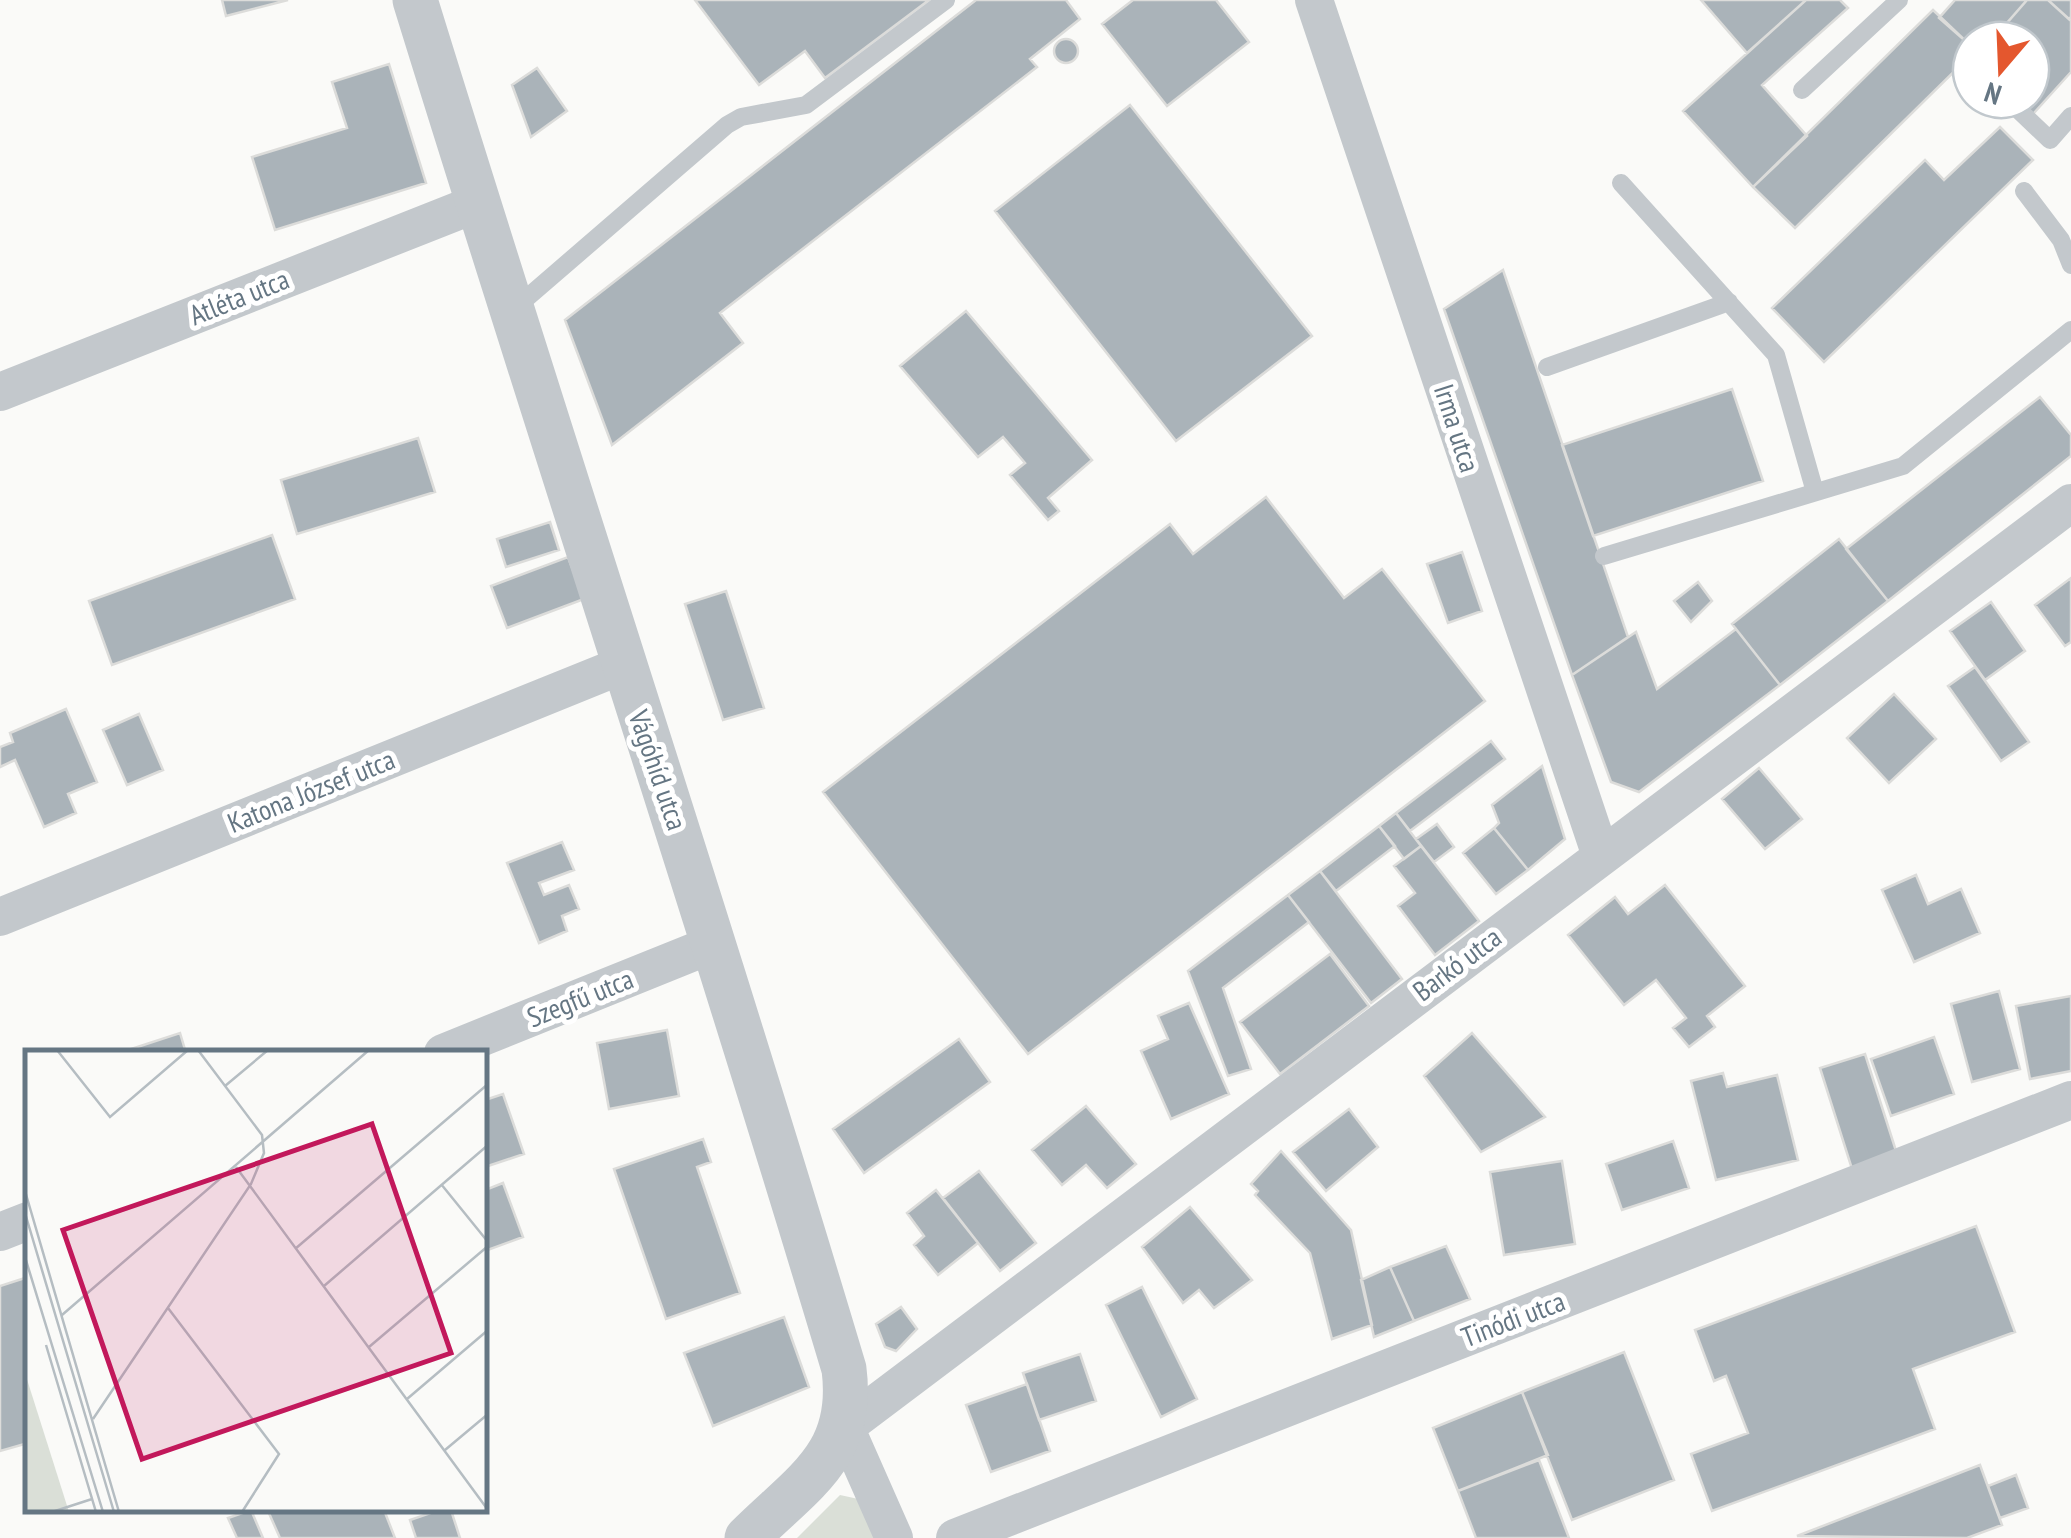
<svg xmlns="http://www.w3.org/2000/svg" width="2071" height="1538" font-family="'PT Sans Narrow',sans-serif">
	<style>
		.green { fill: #dadfd7 }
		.building { fill: #aab3b9; stroke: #dcdcda; stroke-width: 2.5 }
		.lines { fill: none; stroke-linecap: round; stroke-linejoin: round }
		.service { stroke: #c3c8cc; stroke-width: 18 }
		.minor { stroke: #c3c8cc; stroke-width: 38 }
		.tertiary { stroke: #c3c8cc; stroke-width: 45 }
		.labels { text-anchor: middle; stroke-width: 10; stroke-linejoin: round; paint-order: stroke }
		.street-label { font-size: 28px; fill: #657683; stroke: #fff }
		.inset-road { fill: none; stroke: #b5bdc2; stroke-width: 2.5 }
		.view { fill: #c2185b; fill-opacity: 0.15; stroke: #c2185b; stroke-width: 5 }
		.inset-edge { fill: none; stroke: #657683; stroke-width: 5 }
	</style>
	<rect width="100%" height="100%" fill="#fafaf8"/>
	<path class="green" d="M840 1495 863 1500 881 1538H797Z"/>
	<path class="building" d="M222 0H288L226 16Z
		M695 0H929L825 78 805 51 759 85Z
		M976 0H1066L1080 19 1030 59 1037 67 720 313 743 343 612 445 565 320Z
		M1133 0H1216L1249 42 1167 106 1102 24Z
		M1701 0H1806L1747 53Z
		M1806 0H1840L1848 8 1762 85 1807 136 1753 187 1683 111Z
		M1955 0H2027L1992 40H1971V46L1939 18Z
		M2027 0H2048L2071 21V72L2033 114 2018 100H2031V40H1992Z
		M2048 0H2071V17L2069 19Z
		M1933 10 1971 46V55L1795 228 1753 187Z
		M1054 51a12 12 0 1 1 24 0a12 12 0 1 1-24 0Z
		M389 64 426 183 275 230 252 157 347 128 332 82Z
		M537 68 567 111 531 137 512 85Z
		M1130 105 1312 336 1176 441 995 211Z
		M2000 127 2033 160 1824 362 1772 308 1925 160 1944 180Z
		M1503 270 1628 637 1572 675 1444 309Z
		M966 311 1092 460 1048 498 1059 511 1048 520 1010 475 1025 463 1003 437 978 457 900 366Z
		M1732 389 1763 481 1593 536 1562 445Z
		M2040 397 2071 435V456L1888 601 1846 549Z
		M418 438 435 492 297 534 281 480Z
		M1266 497 1344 598 1382 569 1485 701 1028 1054 823 792 1170 524 1193 554Z
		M550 522 559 550 506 567 497 539Z
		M272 535 295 599 112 665 89 601Z
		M1839 539 1888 601 1780 685 1732 624Z
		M1462 552 1482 611 1448 623 1427 564Z
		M568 557 584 599 507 628 491 586Z
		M2071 578V642L2065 646 2035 605Z
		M1698 582 1712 601 1691 622 1674 601Z
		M726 591 764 708 723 720 685 604Z
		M1991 602 2025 651 1985 680 1950 631Z
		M1736 629 1780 685 1639 792 1611 782 1572 675 1636 632 1657 689Z
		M1975 667 2029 742 2001 761 1948 686Z
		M1894 694 1936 739 1889 783 1847 738Z
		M66 709 97 782 68 794 76 813 44 827 15 760 0 767V747L13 742 10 733Z
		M139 714 163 770 127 785 103 730Z
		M1491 741 1505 759 1410 831 1396 813Z
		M1542 766 1565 839 1528 870 1494 828 1499 823 1492 805Z
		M1759 768 1802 819 1765 849 1722 799Z
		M1396 813 1421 846 1404 859 1379 826Z
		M1437 824 1454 847 1434 862 1416 839Z
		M1379 826 1395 846 1336 891 1320 871Z
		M1494 828 1528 870 1496 894 1463 853Z
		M562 842 574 870 539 883 544 895 569 885 579 909 562 916 567 931 539 943 507 863Z
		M1421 846 1479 921 1435 955 1398 906 1415 893 1394 866Z
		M1320 871 1402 979 1371 1003 1288 895Z
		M1916 875 1928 904 1961 889 1980 933 1914 962 1882 890Z
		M1665 885 1745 986 1707 1016 1715 1027 1689 1047 1673 1028 1686 1018 1656 980 1624 1005 1568 935 1615 897 1628 914Z
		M1288 895 1309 922 1223 988 1251 1069 1228 1076 1188 971Z
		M1330 954 1369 1006 1280 1074 1240 1022Z
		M1999 991 2020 1069 1972 1082 1951 1004Z
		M2071 996V1071L2030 1079 2016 1006Z
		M1189 1003 1229 1094 1171 1119 1141 1051 1168 1039 1158 1016Z
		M667 1030 679 1096 609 1109 597 1043Z
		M180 1033 186 1053H119Z
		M1472 1033 1545 1117 1481 1152 1424 1076Z
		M1934 1037 1954 1094 1891 1116 1871 1059Z
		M959 1039 990 1082 864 1173 833 1129Z
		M1865 1054 1897 1154 1852 1169 1820 1068Z
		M1723 1073 1727 1087 1777 1075 1798 1160 1716 1180 1691 1081Z
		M503 1094 524 1154 485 1167V1100Z
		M1086 1106 1136 1164 1107 1188 1086 1165 1062 1185 1032 1150Z
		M1349 1109 1378 1147 1326 1191 1293 1152Z
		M703 1139 711 1162 697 1167 740 1293 666 1319 614 1169Z
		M1673 1141 1689 1188 1622 1210 1606 1164Z
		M1281 1151 1351 1230 1372 1325 1332 1339 1310 1253 1255 1195 1258 1191 1251 1184Z
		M1562 1161 1575 1244 1504 1255 1490 1172Z
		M979 1171 1036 1243 1000 1271 943 1198Z
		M503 1183 523 1237 485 1251V1190Z
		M936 1190 978 1243 938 1275 914 1245 924 1236 907 1213Z
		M1190 1207 1252 1280 1214 1308 1199 1290 1183 1303 1142 1247Z
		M1976 1226 2015 1332 1913 1369 1935 1429 1712 1511 1691 1454 1748 1433 1726 1376 1714 1381 1695 1330Z
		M1446 1246 1470 1299 1414 1321 1390 1267Z
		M1390 1267 1414 1321 1374 1337 1361 1280Z
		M28 1277V1443L0 1451V1286Z
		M1142 1287 1197 1399 1161 1417 1106 1305Z
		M901 1307 917 1329 896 1351 885 1347 876 1324Z
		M784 1317 809 1387 713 1426 684 1353Z
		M1624 1352 1674 1480 1572 1520 1522 1392Z
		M1080 1354 1096 1401 1039 1420 1023 1373Z
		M1027 1384 1050 1451 991 1472 966 1405Z
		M1522 1392 1548 1455 1458 1491 1433 1428Z
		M1539 1460 1569 1538H1476L1458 1491Z
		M1980 1465 2002 1525 1967 1538 1797 1536Z
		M2016 1475 2028 1508 2000 1518 1988 1486Z
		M251 1510 263 1538H237L228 1518Z
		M384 1510 395 1538H280L268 1511Z
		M439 1510H451L460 1538H416L410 1520Z"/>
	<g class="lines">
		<path class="service" d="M1802 90 1899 0
			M2008 100 2050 140 2071 116
			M1621 183 1776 355 1815 492
			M2024 191 2061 240 2071 265
			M514 309 727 125 741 117 806 105 946 0
			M1547 367 1729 302
			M1604 556 1903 466 2071 330"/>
		<path class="minor" d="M1314 0 1601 856
			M0 392 478 203
			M0 917 623 665
			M443 1053 716 943
			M0 1232 28 1221
			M894 1538 845 1427 2071 503
			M955 1538 2071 1100"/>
		<path class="tertiary" d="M415 0C556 457 707 911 844 1369 855 1456 803 1482 747 1538"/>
	</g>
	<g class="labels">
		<g class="street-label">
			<text transform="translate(239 297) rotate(-22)" y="10">Atléta utca</text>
			<text transform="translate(1457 428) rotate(72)" y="10">Irma utca</text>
			<text transform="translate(658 770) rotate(71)" y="10">Vágóhíd utca</text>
			<text transform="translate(311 791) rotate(-22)" y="10">Katona József utca</text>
			<text transform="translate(1457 964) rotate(-37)" y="10">Barkó utca</text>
			<text transform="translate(580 998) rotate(-22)" y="10">Szegfű utca</text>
			<text transform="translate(1513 1319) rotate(-21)" y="10">Tinódi utca</text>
		</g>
	</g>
	<g transform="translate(25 1050)">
		<rect width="462" height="462" fill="#fafaf8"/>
		<path d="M0 323 44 462H0Z" fill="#dadfd7"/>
		<path class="inset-road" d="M32 0 85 67 163 0M200 36 243 0M211 117 463 460M416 134 463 192M0 141 94 462M0 163 89 462M270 199 463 34M0 207 78 462M299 236 463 95M143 258 254 404 217 462M37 265 344 0M21 295 71 462M344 297 463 196M382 349 463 280M68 369 226 134 239 103 237 85 173 0M420 400 463 364M27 462 67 449"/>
		<path class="view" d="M347 74 426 303 117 409 38 180Z"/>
		<rect width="462" height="462" class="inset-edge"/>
	</g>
	<g transform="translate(2001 70) rotate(199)"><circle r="48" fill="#ffffff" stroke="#c1c8cd" stroke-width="2.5"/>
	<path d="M0-8L18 38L0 25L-18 38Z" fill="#e4572e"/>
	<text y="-15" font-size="28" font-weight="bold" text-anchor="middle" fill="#657683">N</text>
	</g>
</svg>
